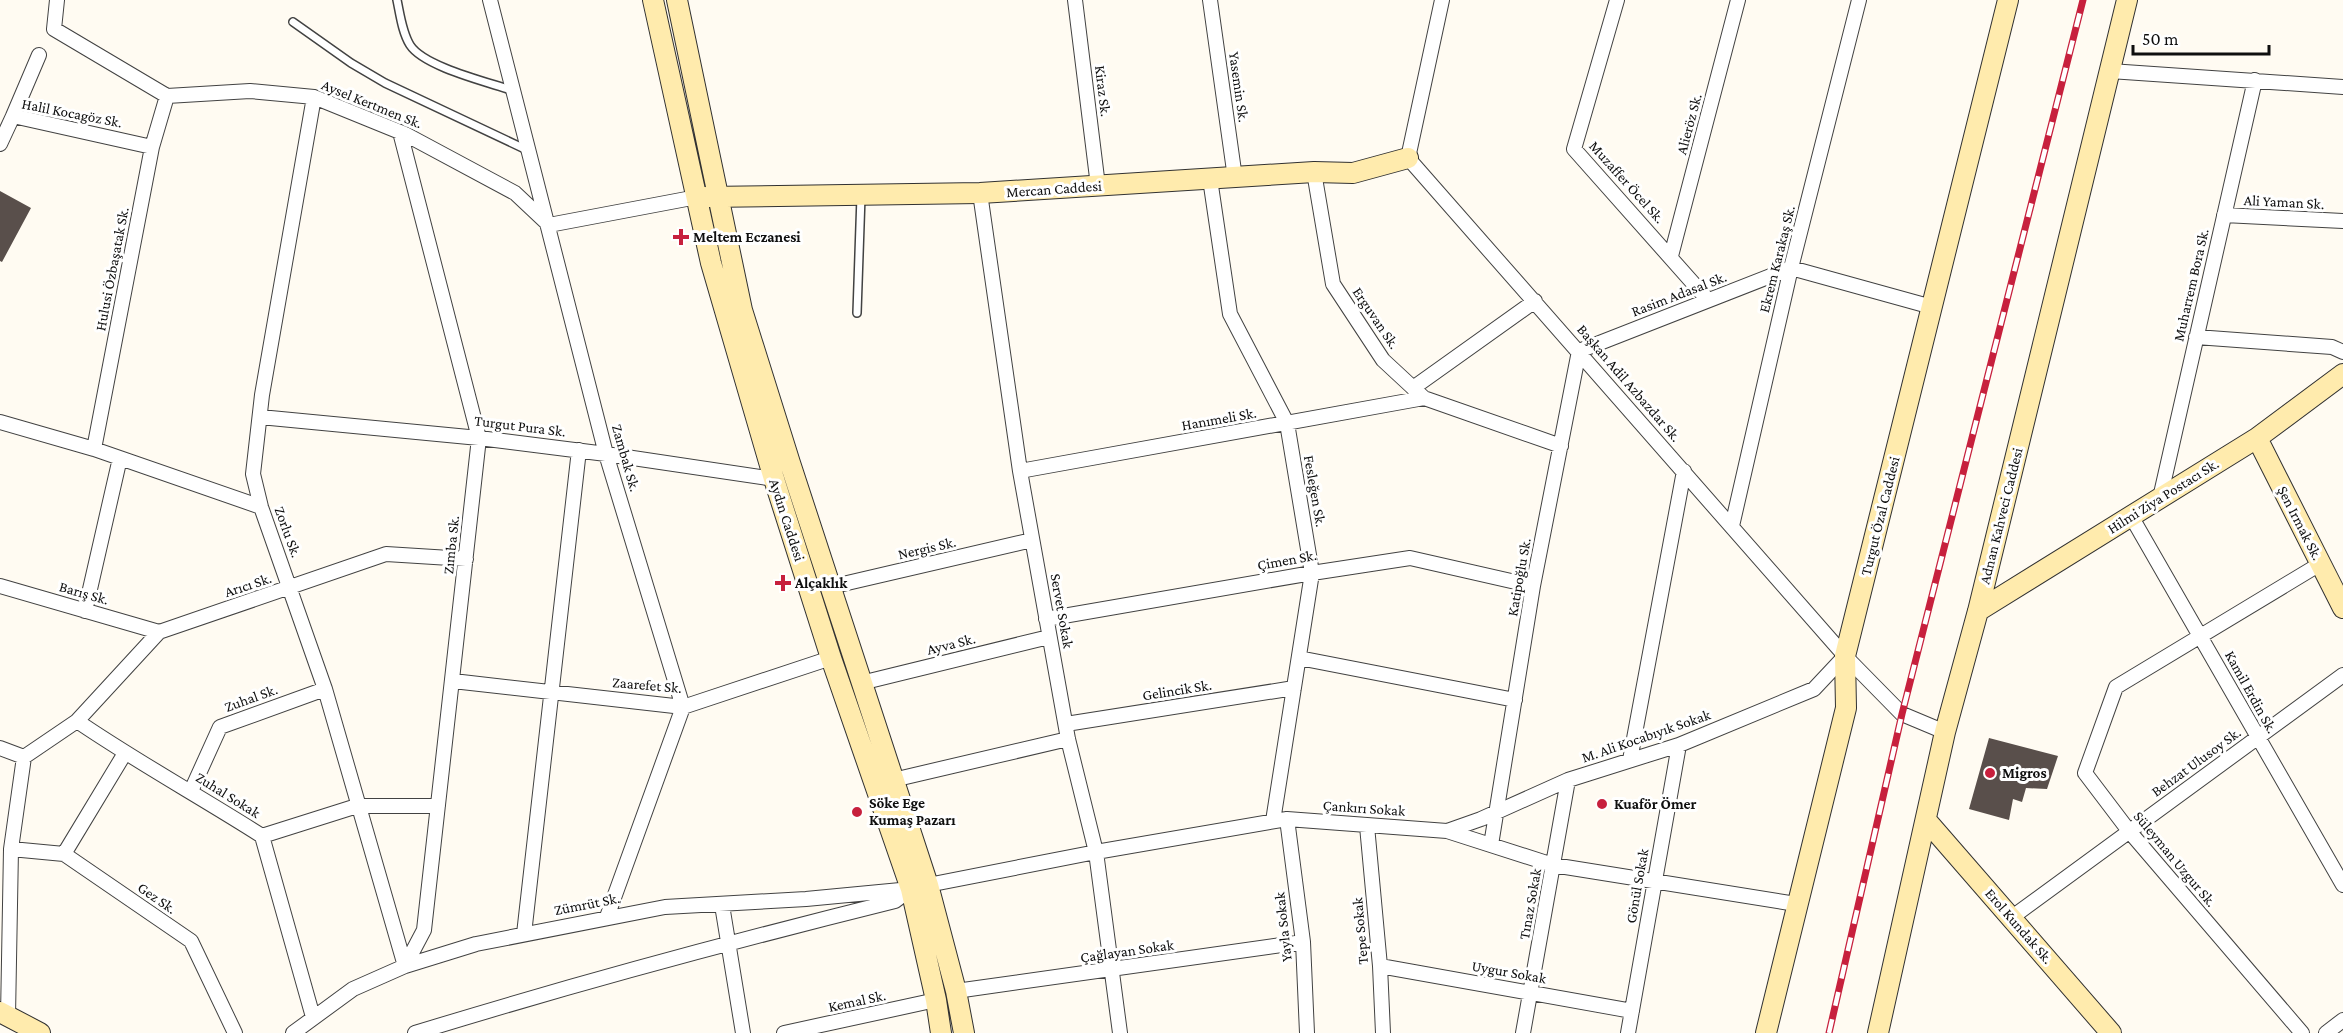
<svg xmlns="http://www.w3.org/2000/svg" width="2343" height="1033" font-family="'Crimson Pro',serif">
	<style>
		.building { fill: #594f4b }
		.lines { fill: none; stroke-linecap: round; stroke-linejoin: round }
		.lane-casing { stroke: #424242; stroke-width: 10 }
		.street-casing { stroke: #424242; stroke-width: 16 }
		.secondary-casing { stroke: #313131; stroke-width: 22 }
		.lane { stroke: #fff; stroke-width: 7 }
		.street { stroke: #fff; stroke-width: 14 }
		.secondary { stroke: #ffebad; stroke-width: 20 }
		.rail-casing { stroke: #c7203d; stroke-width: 7 }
		.rail { stroke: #fff; stroke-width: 4.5; stroke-dasharray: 14; stroke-linecap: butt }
		.poi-dot { fill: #c7203d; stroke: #fff; stroke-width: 2 }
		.labels { text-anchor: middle; stroke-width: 6; stroke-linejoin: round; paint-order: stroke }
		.street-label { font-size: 15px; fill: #0f0f0f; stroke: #fff }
		.poi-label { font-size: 15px; font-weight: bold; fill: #0f0f0f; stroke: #fff; text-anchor: start }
	</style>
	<rect width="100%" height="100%" fill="#fffbf2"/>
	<path class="building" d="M0 191 31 208 2 262 0 261Z
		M1989 738 2058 756 2047 789 2026 788 2022 802 2013 799 2009 820 1969 809Z"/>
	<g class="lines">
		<g class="lane-casing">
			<path id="lane" d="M397 0C400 14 402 32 410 45 424 67 488 82 514 91
				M293 22 351 63 385 83 527 150
				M857 313 861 196"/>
		</g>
		<g class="street-casing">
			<path id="street" d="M57 0 54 29 167 96 250 91 314 97 405 134 515 193 549 225 697 197
				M490 0 606 454 683 707 607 917
				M1075 0 1098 186
				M1210 0 1235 178
				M1442 0 1408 158 1845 656 1902 714 1945 732
				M1617 0 1574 149 1708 300
				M2110 71 2343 87
				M314 97 262 395 253 474 261 507 325 689 405 966
				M13 116 39 55
				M400 132 479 438 424 930 405 966
				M0 144 13 116 152 147
				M1314 172 1333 284 1383 360 1424 398 1561 446
				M1210 179 1230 314 1287 423 1312 573 1273 821
				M980 193 1020 471 1068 739 1096 852 1120 1033
				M2224 215 2343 221
				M1671 256 1738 0
				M2196 337 2332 347 2343 352
				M1413 388 1535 301
				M260 417 479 438 606 454 774 479
				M0 422 94 449 261 507
				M94 449 152 147 167 96
				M1020 471 1424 398
				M2160 498 2255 80
				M2131 516 2343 885
				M1732 526 1791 268 1859 0
				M0 586 159 632
				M830 587 1032 540
				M85 611 120 458
				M1046 619 1312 573 1410 558 1533 586
				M1299 658 1515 700
				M453 681 683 707 831 658
				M861 683 1049 637
				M77 721C137 762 201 797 262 836L313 1017
				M1066 724 1294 688
				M0 748 24 757 77 721 159 632 386 554 466 559
				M1630 760 1684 471
				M893 780 1068 739
				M191 791 220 727 325 689
				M1287 819 1303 942 1307 1033
				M1367 826 1380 966 1383 1033
				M1447 831 1481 819 1568 780 1679 745 1814 689 1845 656
				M262 836 357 806H438
				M1491 845 1533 586 1579 351 1791 268 1932 307
				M11 849 64 854 191 941 235 1033
				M64 854 125 753
				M928 885 1096 852 1287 819 1447 831 1553 865 1796 904
				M722 905 743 1033
				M2011 918 2343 675
				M524 934 579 450
				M1380 966 1632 1011
				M956 991 1303 942
				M8 1016 11 849 24 757
				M293 1033 353 989 405 966 476 944 665 907 806 899 911 889
				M415 1033C574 984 734 941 895 901L911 889
				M784 1033 936 1000
				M1523 1033 1568 780
				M1628 1033 1679 745
				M2302 1033 2129 831 2085 773 2116 687 2320 564
				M2326 1033 2343 1020"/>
		</g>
		<g class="secondary-casing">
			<path id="secondary" d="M653 0 711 263 774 479 831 658 911 889 936 1000 941 1033
				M677 0 742 310 790 463 928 885 956 991 964 1033
				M706 197 980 193 1314 172 1353 173 1408 158
				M2257 438 2343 608
				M1978 611 2257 438 2343 374
				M1926 820 2111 1033
				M0 1012 40 1033
				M1766 1033 1846 708 1845 656 2008 0
				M1878 1033 1945 732 1978 611 2127 0"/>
		</g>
		<use href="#lane" class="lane"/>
		<use href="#street" class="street"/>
		<use href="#secondary" class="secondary"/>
		<g class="rail-casing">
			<path id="rail" d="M1829 1033 1902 714 2083 0"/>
		</g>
		<use href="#rail" class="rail"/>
	</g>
	<g class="poi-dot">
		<path d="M678 228h6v6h6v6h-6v6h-6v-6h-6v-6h6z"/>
		<path d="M780 574h6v6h6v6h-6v6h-6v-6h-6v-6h6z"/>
		<circle cx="1990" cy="773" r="6"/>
		<circle cx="1602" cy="804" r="6"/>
		<circle cx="857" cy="812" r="6"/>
	</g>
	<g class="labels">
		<g class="street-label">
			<text transform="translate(1239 87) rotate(82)" y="5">Yasemin Sk.</text>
			<text transform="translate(1103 91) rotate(83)" y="5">Kiraz Sk.</text>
			<text transform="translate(372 104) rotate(22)" y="5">Aysel Kertmen Sk.</text>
			<text transform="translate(72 113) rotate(11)" y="5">Halil Kocagöz Sk.</text>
			<text transform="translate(1689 124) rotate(-75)" y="5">Alieröz Sk.</text>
			<text transform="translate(1627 182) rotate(48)" y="5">Muzaffer Öcel Sk.</text>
			<text transform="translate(1054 189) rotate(-4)" y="5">Mercan Caddesi</text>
			<text transform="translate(2284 202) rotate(3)" y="5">Ali Yaman Sk.</text>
			<text transform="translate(1777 259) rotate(-76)" y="5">Ekrem Karakaş Sk.</text>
			<text transform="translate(112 269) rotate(-79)" y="5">Hulusi Özbaşatak Sk.</text>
			<text transform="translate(2191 285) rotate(-77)" y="5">Muharrem Bora Sk.</text>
			<text transform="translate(1679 294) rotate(-21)" y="5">Rasim Adasal Sk.</text>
			<text transform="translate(1376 318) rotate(56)" y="5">Erguvan Sk.</text>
			<text transform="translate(1629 383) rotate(49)" y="5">Başkan Adil Azbazdar Sk.</text>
			<text transform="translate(1219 419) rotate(-10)" y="5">Hanımeli Sk.</text>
			<text transform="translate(520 426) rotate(7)" y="5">Turgut Pura Sk.</text>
			<text transform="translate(626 458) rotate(74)" y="5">Zambak Sk.</text>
			<text transform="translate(1315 491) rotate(80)" y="5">Fesleğen Sk.</text>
			<text transform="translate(2163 496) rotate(-32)" y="5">Hilmi Ziya Postacı Sk.</text>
			<text transform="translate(1880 516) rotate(-76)" y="5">Turgut Özal Caddesi</text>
			<text transform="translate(2001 516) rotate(-76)" y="5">Adnan Kahveci Caddesi</text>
			<text transform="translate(787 520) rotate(72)" y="5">Aydın Caddesi</text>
			<text transform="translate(2300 523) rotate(63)" y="5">Şen Irmak Sk.</text>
			<text transform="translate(288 532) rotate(70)" y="5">Zorlu Sk.</text>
			<text transform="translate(451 545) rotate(-84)" y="5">Zımba Sk.</text>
			<text transform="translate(927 548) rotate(-13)" y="5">Nergis Sk.</text>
			<text transform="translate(1287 560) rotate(-10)" y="5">Çimen Sk.</text>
			<text transform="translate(1519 577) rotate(-80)" y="5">Katipoğlu Sk.</text>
			<text transform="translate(248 585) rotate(-18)" y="5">Arıcı Sk.</text>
			<text transform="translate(84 593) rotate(16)" y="5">Barış Sk.</text>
			<text transform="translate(1062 611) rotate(80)" y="5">Servet Sokak</text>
			<text transform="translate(951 644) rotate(-14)" y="5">Ayva Sk.</text>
			<text transform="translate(647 685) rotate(5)" y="5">Zaarefet Sk.</text>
			<text transform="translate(1177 690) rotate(-9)" y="5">Gelincik Sk.</text>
			<text transform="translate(2251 692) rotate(61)" y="5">Kamil Erdin Sk.</text>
			<text transform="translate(251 698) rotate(-20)" y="5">Zuhal Sk.</text>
			<text transform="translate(1646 736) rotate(-19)" y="5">M. Ali Kocabıyık Sokak</text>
			<text transform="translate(2196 762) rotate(-36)" y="5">Behzat Ulusoy Sk.</text>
			<text transform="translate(228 795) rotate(32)" y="5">Zuhal Sokak</text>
			<text transform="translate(1364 808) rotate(4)" y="5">Çankırı Sokak</text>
			<text transform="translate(2175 859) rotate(50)" y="5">Süleyman Uzgur Sk.</text>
			<text transform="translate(1637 886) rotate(-80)" y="5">Gönül Sokak</text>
			<text transform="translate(157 898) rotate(35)" y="5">Gez Sk.</text>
			<text transform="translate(587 904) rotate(-11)" y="5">Zümrüt Sk.</text>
			<text transform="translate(1530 904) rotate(-80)" y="5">Tınaz Sokak</text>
			<text transform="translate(2019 926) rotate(49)" y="5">Erol Kundak Sk.</text>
			<text transform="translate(1283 927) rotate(-96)" y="5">Yayla Sokak</text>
			<text transform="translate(1360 931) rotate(-95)" y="5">Tepe Sokak</text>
			<text transform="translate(1127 951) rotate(-8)" y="5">Çağlayan Sokak</text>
			<text transform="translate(1509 972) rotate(10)" y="5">Uygur Sokak</text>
			<text transform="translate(857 1001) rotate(-12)" y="5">Kemal Sk.</text>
		</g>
		<g class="poi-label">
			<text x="693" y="242">Meltem Eczanesi</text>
			<text x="795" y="588">Alçaklık</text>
			<text x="2002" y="778">Migros</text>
			<text x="869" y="808">Söke Ege<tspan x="869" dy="17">Kumaş Pazarı</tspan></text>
			<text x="1614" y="809">Kuaför Ömer</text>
		</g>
	</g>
	<path d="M2133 45v9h136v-9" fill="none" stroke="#0f0f0f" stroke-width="3"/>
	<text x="2142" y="45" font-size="18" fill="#0f0f0f" stroke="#ffffff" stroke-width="4.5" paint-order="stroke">50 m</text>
</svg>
